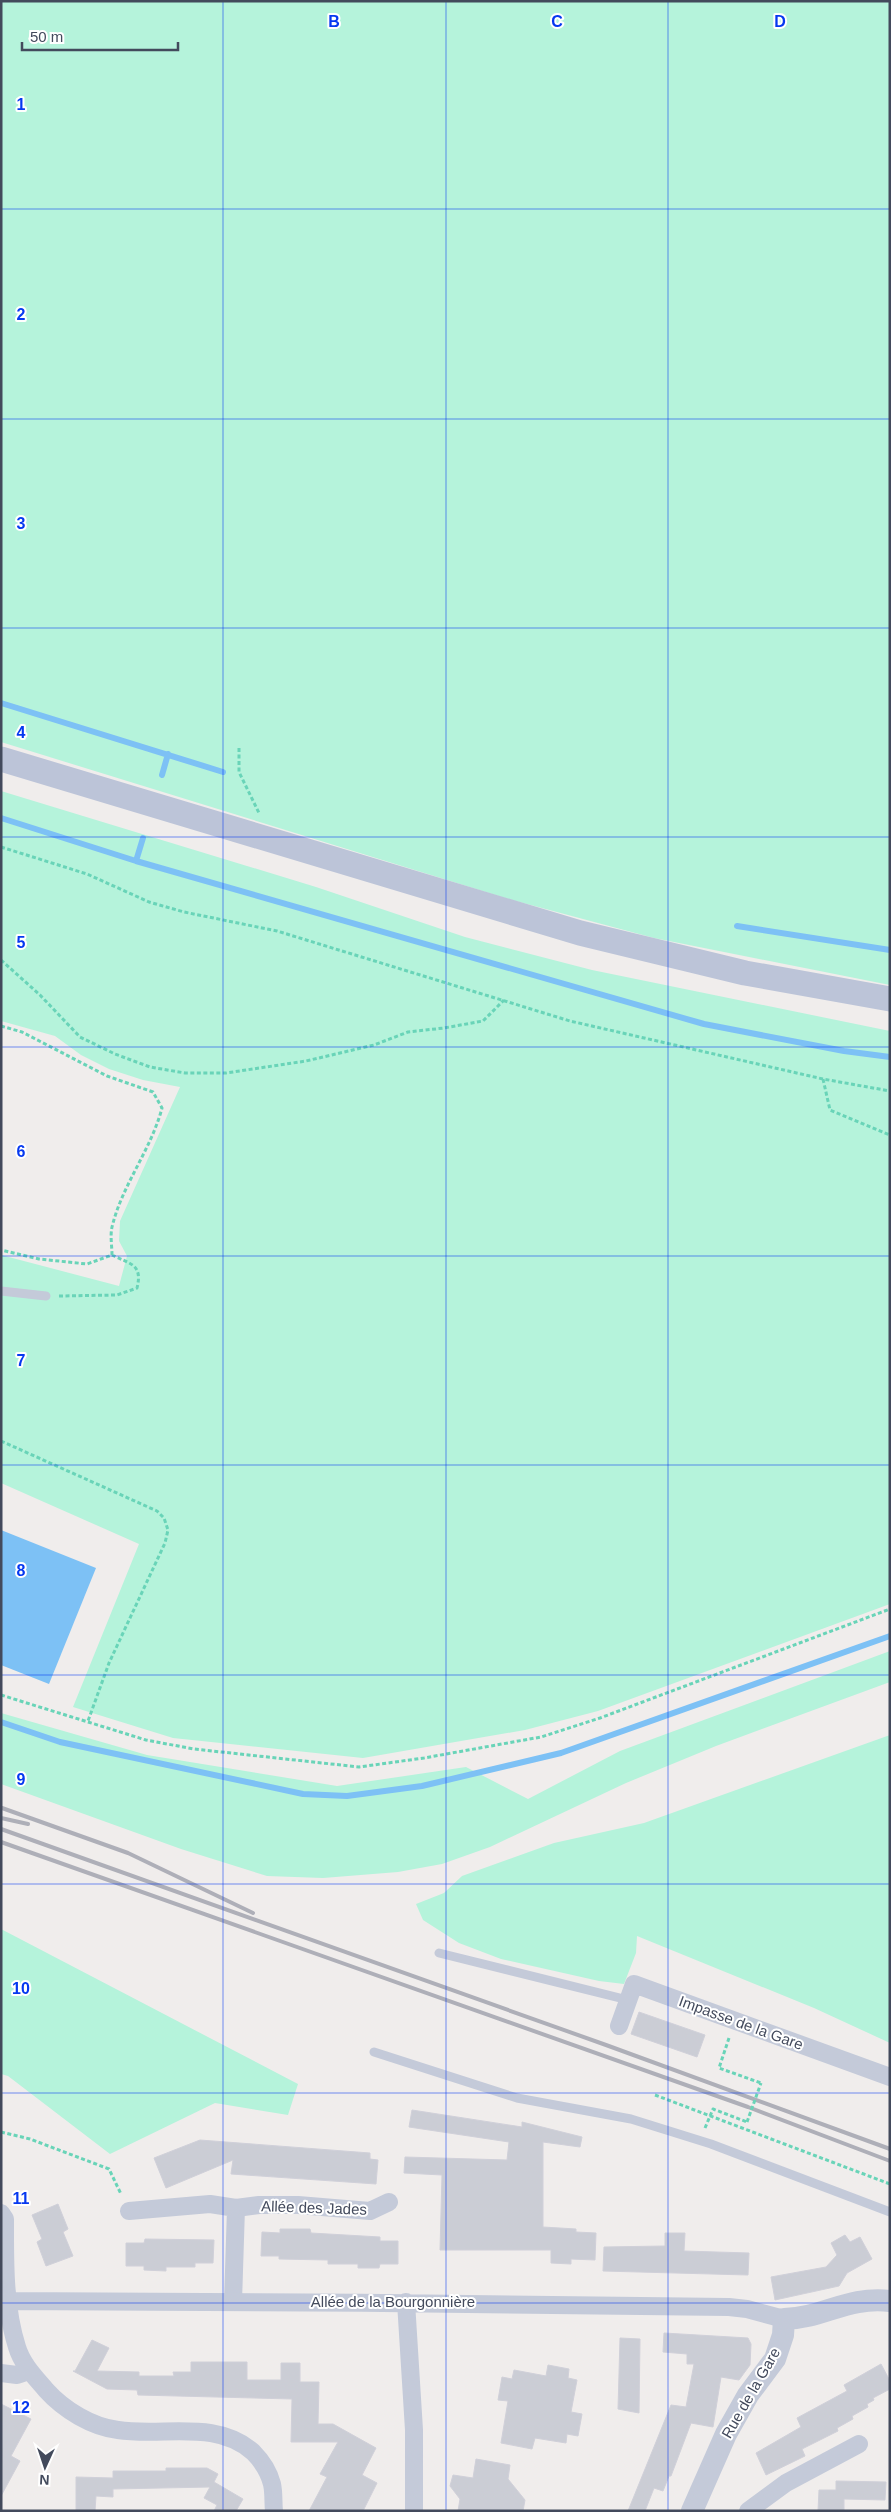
<svg xmlns="http://www.w3.org/2000/svg" width="891" height="2512" font-family="Helvetica,sans-serif">
	<style>
		.green { fill: #b5f3db }
		.water { fill: #7dc1f5 }
		.lines { fill: none; stroke-linecap: round; stroke-linejoin: round }
		.stream { stroke: #7dc1f5; stroke-width: 6 }
		.building { fill: #cbcdd5; stroke: #d0d0d9 }
		.path { stroke: #69d4b8; stroke-width: 3; stroke-dasharray: 4 2.5; stroke-linecap: butt }
		.service { stroke: #c4cad9; stroke-width: 9 }
		.minor { stroke: #c4cad9; stroke-width: 18 }
		.tertiary { stroke: #c4cad9; stroke-width: 22 }
		.secondary { stroke: #bcc4d8; stroke-width: 25 }
		.rail { stroke: #aeafb8; stroke-width: 4 }
		.path-bridge { stroke: #69d4b8; stroke-width: 3; stroke-dasharray: 4 2.5; stroke-linecap: butt }
		.grid { fill: none; stroke: #0638f0; stroke-width: 1; stroke-opacity: 0.55 }
		.labels { text-anchor: middle; stroke-width: 4; stroke-linejoin: round; paint-order: stroke }
		.street-label { font-size: 15px; fill: #434a5c; stroke: #fff }
		.grid-label { font-size: 16px; text-anchor: middle; font-weight: bold; fill: #0638f0; stroke: #fff; stroke-width: 4; stroke-linejoin: round; paint-order: stroke }
	</style>
	<rect width="100%" height="100%" fill="#f0edec"/>
	<path class="green" d="M1 1H890V985L654 938 512 900 1 742Z
		M1 791 316 887 465 937 592 970 890 1031V1604L598 1711 525 1730 363 1758 173 1738 73 1707 139 1544 1 1483V1255L119 1286 127 1256 119 1241 120 1221 180 1087 143 1080 109 1069 81 1055 55 1036 1 1021Z
		M890 1651V1682L716 1746 626 1783 490 1847 442 1864 398 1872 323 1878 267 1876 181 1849 1 1784V1713L147 1755 337 1786 466 1767 528 1799 620 1751Z
		M890 1735V2043L814 2008 637 1936 636 1953 624 1984 599 1981 501 1959 459 1943 423 1920 416 1904 444 1893 462 1876 554 1843 644 1823Z
		M1 1929 298 2084 288 2115 215 2103 110 2154 8 2076 1 2074Z"/>
	<path class="water" d="M1 1530 96 1568 49 1684 1 1665Z"/>
	<g class="lines">
		<path class="stream" d="M1 703 223 772
			M162 775 168 754
			M1 818 136 861 704 1024 844 1051 890 1057
			M136 861 143 838
			M737 926 890 950
			M1 1722 60 1742 303 1794 347 1796 422 1786 561 1753 890 1636"/>
	</g>
	<path class="building" d="M639 2012 705 2035 697 2057 631 2034Z
		M412 2110 522 2127V2122L582 2137 580 2147 543 2142V2227L576 2229V2232L596 2233 595 2260 571 2259V2264L551 2263V2250H440L442 2175 404 2173 405 2157 507 2160 509 2142 409 2127Z
		M200 2140 370 2153V2159L378 2160 376 2184 231 2174 233 2160 166 2188 154 2158Z
		M58 2204 68 2229 63 2232 73 2256 46 2266 37 2242 42 2239 32 2215Z
		M280 2229H310L311 2233 380 2237V2241H398V2264H380L379 2268H358V2264H328V2260L279 2259V2256H261L262 2232 280 2233Z
		M665 2233H685L684 2251 749 2253 748 2275 603 2271 604 2247 665 2246Z
		M845 2235 850 2242 860 2237 872 2259 847 2273 839 2286 775 2300 771 2277 826 2267 837 2255 831 2243Z
		M145 2239 214 2240 213 2263H195V2267H166V2271L144 2270V2266H126V2243H144Z
		M664 2333 748 2338 751 2344 750 2365 739 2380 721 2377 713 2427 691 2423 671 2476H669L663 2491 654 2488 645 2511H628L671 2405 686 2407 694 2364H687V2354L663 2352Z
		M620 2338 640 2339 639 2413 618 2409Z
		M92 2340 109 2348 97 2371 139 2372V2376H174L173 2372H191V2362H247V2380H281V2363H300V2382H319L318 2424H333L376 2448 362 2475 377 2483 363 2511H309L327 2477 320 2474 338 2442H291L292 2399 138 2395 137 2390 107 2389 73 2371H75Z
		M881 2364 890 2381V2389L873 2398 874 2400 867 2404 868 2407 852 2416 853 2419 837 2428 838 2431 802 2449 805 2456 766 2475 756 2453 801 2427 797 2418 847 2391 844 2385Z
		M548 2365 569 2369 568 2378 577 2380 571 2412 582 2414 578 2436 567 2434 566 2443 535 2438 532 2449 501 2443 508 2401 498 2400 502 2377 512 2379 514 2370 546 2376Z
		M1 2404 31 2419 11 2456 20 2461 1 2496Z
		M476 2459 510 2465 508 2479 525 2500 523 2511H458L460 2499 450 2486 453 2475 473 2478Z
		M166 2468H207L218 2474 214 2482 243 2499 236 2511H214L217 2505 204 2498 210 2487 113 2489V2497L96 2496 95 2511H76V2477L113 2478V2471H166Z
		M836 2481 886 2482 885 2500 844 2499V2511H818L819 2490H836Z"/>
	<g class="lines">
		<path class="path" d="M239 748V772L259 813
			M1 847 87 874 149 902 184 912 277 931 570 1021 823 1079 890 1091
			M1 960 40 995 80 1037 115 1054 150 1067 185 1073H226L306 1061 374 1045 408 1032 444 1028 483 1021 504 1000
			M1 1026 22 1032 107 1076 153 1092 162 1108C151 1150 122 1185 112 1227 110 1236 112 1246 112 1255L87 1264 39 1259 1 1250
			M823 1079 830 1110 890 1135
			M59 1296 117 1295 137 1288C143 1264 130 1264 112 1255
			M1 1441 157 1511 164 1518 168 1530 165 1543 109 1663 88 1721
			M1 1695 146 1740 194 1749 359 1767 424 1758 541 1737 600 1718 890 1609
			M729 2038 719 2068 761 2083
			M655 2095 890 2184
			M705 2128 713 2109 747 2122
			M1 2132 30 2139 109 2169 121 2194"/>
		<path class="service" d="M1 1291 46 1296
			M439 1953 628 2000
			M374 2052 517 2098 631 2119 711 2144 890 2212"/>
		<path class="minor" d="M619 2026 634 1984 890 2077
			M129 2211 210 2204 236 2208 259 2205H298L370 2211 389 2202
			M1 2213 5 2219C5 2261 4 2306 17 2347 22 2364 35 2377 46 2390 64 2410 92 2427 118 2430 163 2437 216 2419 253 2452 262 2461 269 2472 272 2484 274 2493 273 2502 274 2511
			M1 2301C244 2302 486 2303 729 2307L747 2309 784 2319
			M233 2302 236 2208
			M406 2302 414 2430V2511
			M1 2373 17 2375 29 2371
			M748 2511 786 2483 859 2444"/>
		<path class="tertiary" d="M692 2511 726 2434 748 2395 775 2359 783 2335 784 2319C824 2318 847 2296 890 2301"/>
		<path class="secondary" d="M1 759 580 933 745 973 890 999"/>
		<path class="rail" d="M2 1808 128 1853 253 1913
			M1 1818 28 1824
			M1 1829 606 2045 890 2149
			M1 1842 748 2107 890 2161"/>
		<path class="path-bridge" d="M747 2122 761 2083"/>
	</g>
	<path class="grid" d="M223 1V2511M446 1V2511M668 1V2511M1 209H890M1 419H890M1 628H890M1 837H890M1 1047H890M1 1256H890M1 1465H890M1 1675H890M1 1884H890M1 2093H890M1 2303H890"/>
	<g class="labels">
		<g class="street-label">
			<text transform="translate(741 2023) rotate(20)" y="5">Impasse de la Gare</text>
			<text transform="translate(314 2208) rotate(2)" y="5">Allée des Jades</text>
			<text x="393" y="2307">Allée de la Bourgonnière</text>
			<text transform="translate(751 2393) rotate(-60)" y="5">Rue de la Gare</text>
		</g>
	</g>
	<g class="grid-label">
		<text x="334" y="27">B</text>
		<text x="557" y="27">C</text>
		<text x="780" y="27">D</text>
		<text x="21" y="110">1</text>
		<text x="21" y="320">2</text>
		<text x="21" y="529">3</text>
		<text x="21" y="738">4</text>
		<text x="21" y="948">5</text>
		<text x="21" y="1157">6</text>
		<text x="21" y="1366">7</text>
		<text x="21" y="1576">8</text>
		<text x="21" y="1785">9</text>
		<text x="21" y="1994">10</text>
		<text x="21" y="2204">11</text>
		<text x="21" y="2413">12</text>
	</g>
	<rect width="891" height="2512" fill="none" stroke="#434a5c" stroke-width="5"/>
	<g transform="translate(45 2467) rotate(183)" stroke="#ffffff" stroke-width="4" paint-order="stroke">
	<path d="M0-4L9 19L0 12L-9 19Z" fill="#434a5c"/>
	<text y="-8" font-size="14" font-weight="bold" text-anchor="middle" fill="#434a5c">N</text>
	</g>
	<path d="M22 42v8h156v-8" fill="none" stroke="#434a5c" stroke-width="2.5"/>
	<text x="30" y="42" font-size="15" fill="#434a5c" stroke="#ffffff" stroke-width="4" paint-order="stroke">50 m</text>
</svg>
